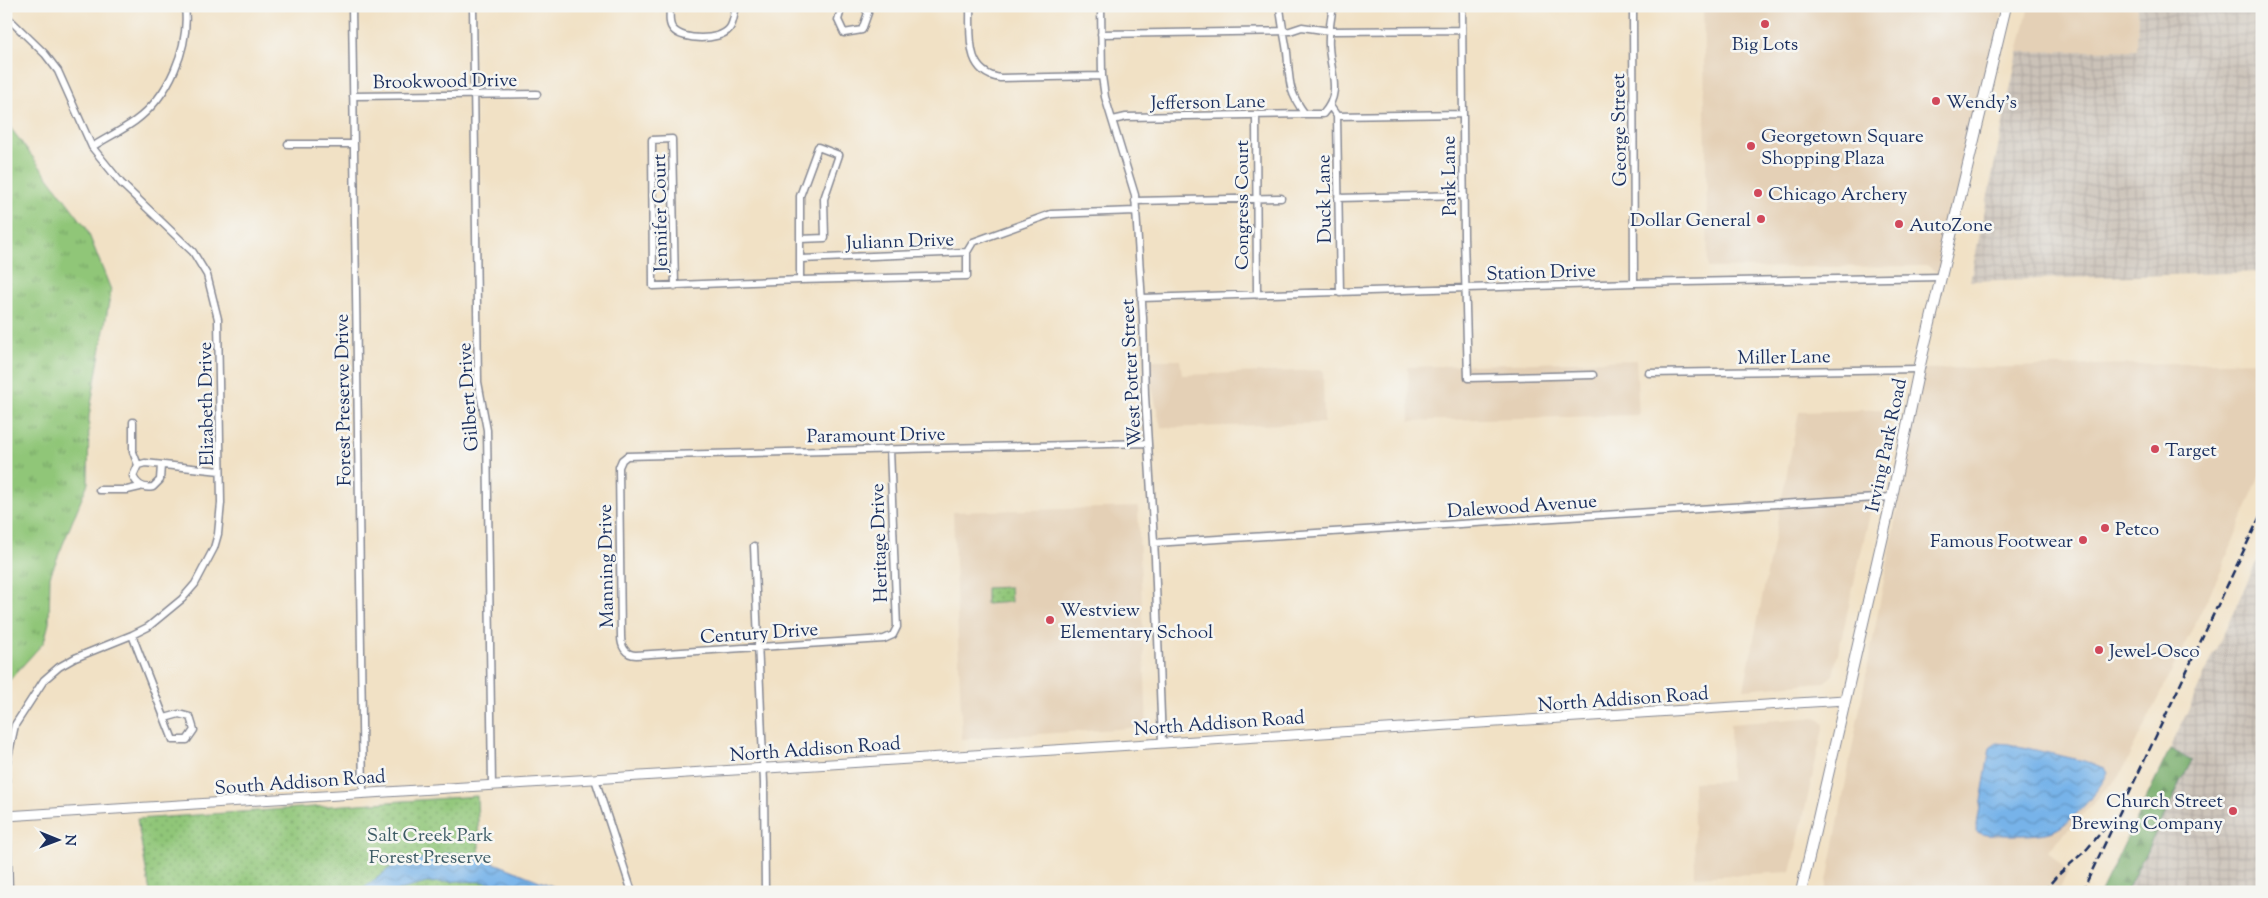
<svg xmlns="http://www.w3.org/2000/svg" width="2268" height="898" font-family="'Sorts Mill Goudy',serif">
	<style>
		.built { fill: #e4d0b6 }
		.industrial { fill: url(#industrial-grid) }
		.grass { fill: url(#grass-tufts); stroke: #567a6b }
		.forest { fill: url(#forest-firs); stroke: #486d63 }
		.park { fill: url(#park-dots); stroke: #567a6b }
		.water { fill: url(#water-waves); stroke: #4971a4 }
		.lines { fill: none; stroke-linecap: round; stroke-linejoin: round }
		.street-casing { stroke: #868892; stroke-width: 9 }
		.secondary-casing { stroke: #868892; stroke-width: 11 }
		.primary-casing { stroke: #868892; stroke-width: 12 }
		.street { stroke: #fff; stroke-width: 6 }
		.secondary { stroke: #fff; stroke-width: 9 }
		.primary { stroke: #fff; stroke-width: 10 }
		.rail { stroke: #1b2f5e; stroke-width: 2.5; stroke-dasharray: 8 4; stroke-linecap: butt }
		.poi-dot { fill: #d1495b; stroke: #f6f6f2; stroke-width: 2 }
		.labels { text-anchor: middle; stroke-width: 5; stroke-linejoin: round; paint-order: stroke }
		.poi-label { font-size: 19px; fill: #1b2f5e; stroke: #f6f6f2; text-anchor: start }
		.street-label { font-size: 19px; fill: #1b2f5e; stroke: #f6f6f2 }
		.park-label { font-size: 19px; fill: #3e5c66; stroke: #f6f6f2 }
	</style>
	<defs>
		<pattern id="industrial-grid" width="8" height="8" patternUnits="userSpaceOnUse" patternTransform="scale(1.25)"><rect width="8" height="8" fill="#cbc2b8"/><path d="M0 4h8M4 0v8" fill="none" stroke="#aea7a1"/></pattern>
		<pattern id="grass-tufts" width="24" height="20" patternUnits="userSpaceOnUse" patternTransform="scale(1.25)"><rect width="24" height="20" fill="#90c678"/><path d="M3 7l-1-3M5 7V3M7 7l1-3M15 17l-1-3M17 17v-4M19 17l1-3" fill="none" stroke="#75a166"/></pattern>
		<pattern id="forest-firs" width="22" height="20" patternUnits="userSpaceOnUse" patternTransform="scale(1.25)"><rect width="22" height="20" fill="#74ab68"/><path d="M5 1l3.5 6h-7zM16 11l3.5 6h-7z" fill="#5e8c59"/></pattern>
		<pattern id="park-dots" width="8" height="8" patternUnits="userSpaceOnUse" patternTransform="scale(1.25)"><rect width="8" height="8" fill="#90c678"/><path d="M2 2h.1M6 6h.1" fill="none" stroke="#75a166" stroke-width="1.8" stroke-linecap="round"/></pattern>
		<pattern id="water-waves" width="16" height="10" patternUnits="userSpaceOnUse" patternTransform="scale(1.25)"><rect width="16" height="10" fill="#77b3e9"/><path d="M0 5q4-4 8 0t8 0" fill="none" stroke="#6192c0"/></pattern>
	</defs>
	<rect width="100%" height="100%" fill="#f6f6f2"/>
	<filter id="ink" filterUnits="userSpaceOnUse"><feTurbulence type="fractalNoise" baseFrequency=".02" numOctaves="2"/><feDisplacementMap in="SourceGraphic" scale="10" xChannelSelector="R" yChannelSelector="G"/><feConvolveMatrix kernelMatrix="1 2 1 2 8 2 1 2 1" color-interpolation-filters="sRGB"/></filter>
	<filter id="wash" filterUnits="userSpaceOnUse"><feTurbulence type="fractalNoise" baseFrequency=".0096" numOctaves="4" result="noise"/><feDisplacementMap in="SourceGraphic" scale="20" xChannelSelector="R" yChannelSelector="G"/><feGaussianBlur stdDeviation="1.12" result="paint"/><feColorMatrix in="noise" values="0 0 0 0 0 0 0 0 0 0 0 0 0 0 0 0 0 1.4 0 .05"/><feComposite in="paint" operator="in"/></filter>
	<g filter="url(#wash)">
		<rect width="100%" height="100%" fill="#f1e1c5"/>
		<path class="built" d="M1703 6H2004L1939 274 1928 266 1708 268Z
			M2029 6H2138L2137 50 2018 52Z
			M1146 360H1180L1182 375 1323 370 1324 423 1161 428Z
			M1636 360 1639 415 1410 421 1408 367Z
			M2262 361V469L2221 571 2120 775 2048 851 2068 872 2058 892H1825L1924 369Z
			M1894 409 1833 675 1824 682 1744 689 1799 412Z
			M1138 507 1147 727 962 739 953 512Z
			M1817 717 1824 724 1791 872 1695 877 1693 782 1731 781 1730 724Z"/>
		<path class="industrial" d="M2138 6H2262V272L1970 281 2018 52 2137 50Z
			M2262 550V892H2126L2191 760 2170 749Z"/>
		<path class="grass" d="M6 122 86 227 111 290 89 416 88 483 50 576 49 623 44 642 6 684Z"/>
		<path class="forest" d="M2170 749 2192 760 2126 892H2101Z"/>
		<path class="park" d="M1010 587 1011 602 986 604V588Z
			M477 796 480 871 552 892H150L137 819Z"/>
		<path class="water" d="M1996 743 2009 744 2084 761 2105 768 2108 773C2099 790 2073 822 2055 830 2041 836 2020 835 2005 835 1992 834 1988 838 1976 831L1990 748Z
			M459 853 492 862 567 892H522L485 882 458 881 426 883 392 892H359L394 865 424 858 441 857 445 854Z"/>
	</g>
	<g filter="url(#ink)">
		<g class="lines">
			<g class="street-casing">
				<path id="street" d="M352 6 363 794
					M473 6 478 382 487 430 492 786
					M670 6C670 14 668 24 673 29 683 41 719 41 729 29 734 23 734 14 736 6
					M842 6 838 20 844 33 862 30 868 13 863 6
					M970 6C971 34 964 72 1000 78L1102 76
					M1101 6 1102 76 1105 97 1135 195 1143 318 1145 395 1155 558 1162 742
					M1280 6C1281 22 1285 37 1287 52 1290 80 1287 90 1305 114H1323C1343 92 1330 72 1329 46 1328 33 1331 19 1333 6
					M1462 6 1464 237 1468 378 1593 375
					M1633 6 1634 283
					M6 16 45 54 58 71 92 147 121 183 193 252 207 275 218 319 221 503 218 534 214 548 195 584 182 599 148 627 132 635 75 658 59 667 44 680 15 725 6 766
					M1101 34 1290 31 1302 27 1330 31 1462 30
					M353 96 537 94
					M1330 106 1337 116 1340 293
					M1256 115 1257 295
					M1337 116 1463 114
					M1113 120 1126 117 1305 114
					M288 144H353
					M92 147C106 138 121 131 135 121 169 96 190 48 185 6
					M1338 198 1464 195
					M1135 201 1281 198
					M801 259 967 252 973 242 1051 214 1136 211
					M800 280 967 276V252
					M675 286 672 139 652 140 653 286 800 280V196L818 147 839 155 824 199 825 238 800 239
					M1141 298 1634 283 1941 277
					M1649 373 1919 369
					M133 422V452L138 465
					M890 449 897 627 893 635 884 639 636 655C625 655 621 646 621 636L619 467 622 460 627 456 1148 443
					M161 465 160 480 153 487C143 489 137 485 133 476L138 465 145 463 220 471
					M99 490H127L140 487
					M1154 543 1892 497
					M754 546 764 783 765 892
					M132 635 173 740H187L194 730 190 717 179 714 165 718
					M6 779 9 892
					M595 779 632 892"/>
			</g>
			<g class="secondary-casing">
				<path id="secondary" d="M6 816 1845 700"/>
			</g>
			<g class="primary-casing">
				<path id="primary" d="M1801 892 1892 497 1919 369 2006 6"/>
			</g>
			<use href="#street" class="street"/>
			<use href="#secondary" class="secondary"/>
			<use href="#primary" class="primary"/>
			<path class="rail" d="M2043 892 2056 877 2087 849 2110 822
				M2082 892 2262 512"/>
		</g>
	</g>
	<g class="poi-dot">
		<circle cx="1765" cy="24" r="5"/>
		<circle cx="1936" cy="101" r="5"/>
		<circle cx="1751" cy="146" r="5"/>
		<circle cx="1758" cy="193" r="5"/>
		<circle cx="1761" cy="219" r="5"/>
		<circle cx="1899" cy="224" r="5"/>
		<circle cx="2155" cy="449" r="5"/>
		<circle cx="2105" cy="528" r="5"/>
		<circle cx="2083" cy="540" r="5"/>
		<circle cx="1050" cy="620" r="5"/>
		<circle cx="2099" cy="650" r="5"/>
		<circle cx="2233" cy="811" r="5"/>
	</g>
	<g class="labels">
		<g class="poi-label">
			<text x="1765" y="50" text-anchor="middle">Big Lots</text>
			<text x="1946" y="108">Wendy's</text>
			<text x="1761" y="142">Georgetown Square<tspan x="1761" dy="22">Shopping Plaza</tspan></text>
			<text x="1768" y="200">Chicago Archery</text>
			<text x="1751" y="226" text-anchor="end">Dollar General</text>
			<text x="1909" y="231">AutoZone</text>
			<text x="2165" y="456">Target</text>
			<text x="2115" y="535">Petco</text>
			<text x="2073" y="547" text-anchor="end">Famous Footwear</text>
			<text x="1060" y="616">Westview<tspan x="1060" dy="22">Elementary School</tspan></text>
			<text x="2109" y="657">Jewel-Osco</text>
			<text x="2223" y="807" text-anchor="end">Church Street<tspan x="2223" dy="22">Brewing Company</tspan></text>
		</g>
		<g class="street-label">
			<text transform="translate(445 80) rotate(-1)" y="7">Brookwood Drive</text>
			<text transform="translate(1208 101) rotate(-1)" y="7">Jefferson Lane</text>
			<text transform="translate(1618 130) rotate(-91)" y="7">George Street</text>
			<text transform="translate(1448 176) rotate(-91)" y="7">Park Lane</text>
			<text transform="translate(1323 199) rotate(-91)" y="7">Duck Lane</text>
			<text transform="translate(1241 205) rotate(-90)" y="7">Congress Court</text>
			<text transform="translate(659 213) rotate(-91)" y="7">Jennifer Court</text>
			<text transform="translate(900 240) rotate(-2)" y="7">Juliann Drive</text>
			<text transform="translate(1541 271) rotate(-2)" y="7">Station Drive</text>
			<text transform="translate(1784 356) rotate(-1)" y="7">Miller Lane</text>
			<text transform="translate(1130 373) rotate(-93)" y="7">West Potter Street</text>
			<text transform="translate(467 397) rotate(-94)" y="7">Gilbert Drive</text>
			<text transform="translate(342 400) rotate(-91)" y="7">Forest Preserve Drive</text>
			<text transform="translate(205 404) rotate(-91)" y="7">Elizabeth Drive</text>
			<text transform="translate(876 434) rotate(-1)" y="7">Paramount Drive</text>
			<text transform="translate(1885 445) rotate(-78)" y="7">Irving Park Road</text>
			<text transform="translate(1522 505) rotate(-4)" y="7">Dalewood Avenue</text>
			<text transform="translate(878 543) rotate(-92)" y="7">Heritage Drive</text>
			<text transform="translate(605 566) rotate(-91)" y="7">Manning Drive</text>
			<text transform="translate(759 632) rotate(-4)" y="7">Century Drive</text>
			<text transform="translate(1623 698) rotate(-4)" y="7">North Addison Road</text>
			<text transform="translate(1219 722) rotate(-4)" y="7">North Addison Road</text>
			<text transform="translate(815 748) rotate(-4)" y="7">North Addison Road</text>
			<text transform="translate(300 781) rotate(-4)" y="7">South Addison Road</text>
		</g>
		<g class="park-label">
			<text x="430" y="841">Salt Creek Park<tspan x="430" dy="22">Forest Preserve</tspan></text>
		</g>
	</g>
	<rect width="2268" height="898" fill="none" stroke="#f6f6f2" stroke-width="25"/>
	<g transform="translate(58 840) rotate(91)" stroke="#f6f6f2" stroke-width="4" paint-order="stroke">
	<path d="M0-4L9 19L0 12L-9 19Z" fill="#1b2f5e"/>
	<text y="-8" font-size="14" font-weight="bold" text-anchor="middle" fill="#1b2f5e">N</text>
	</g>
</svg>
